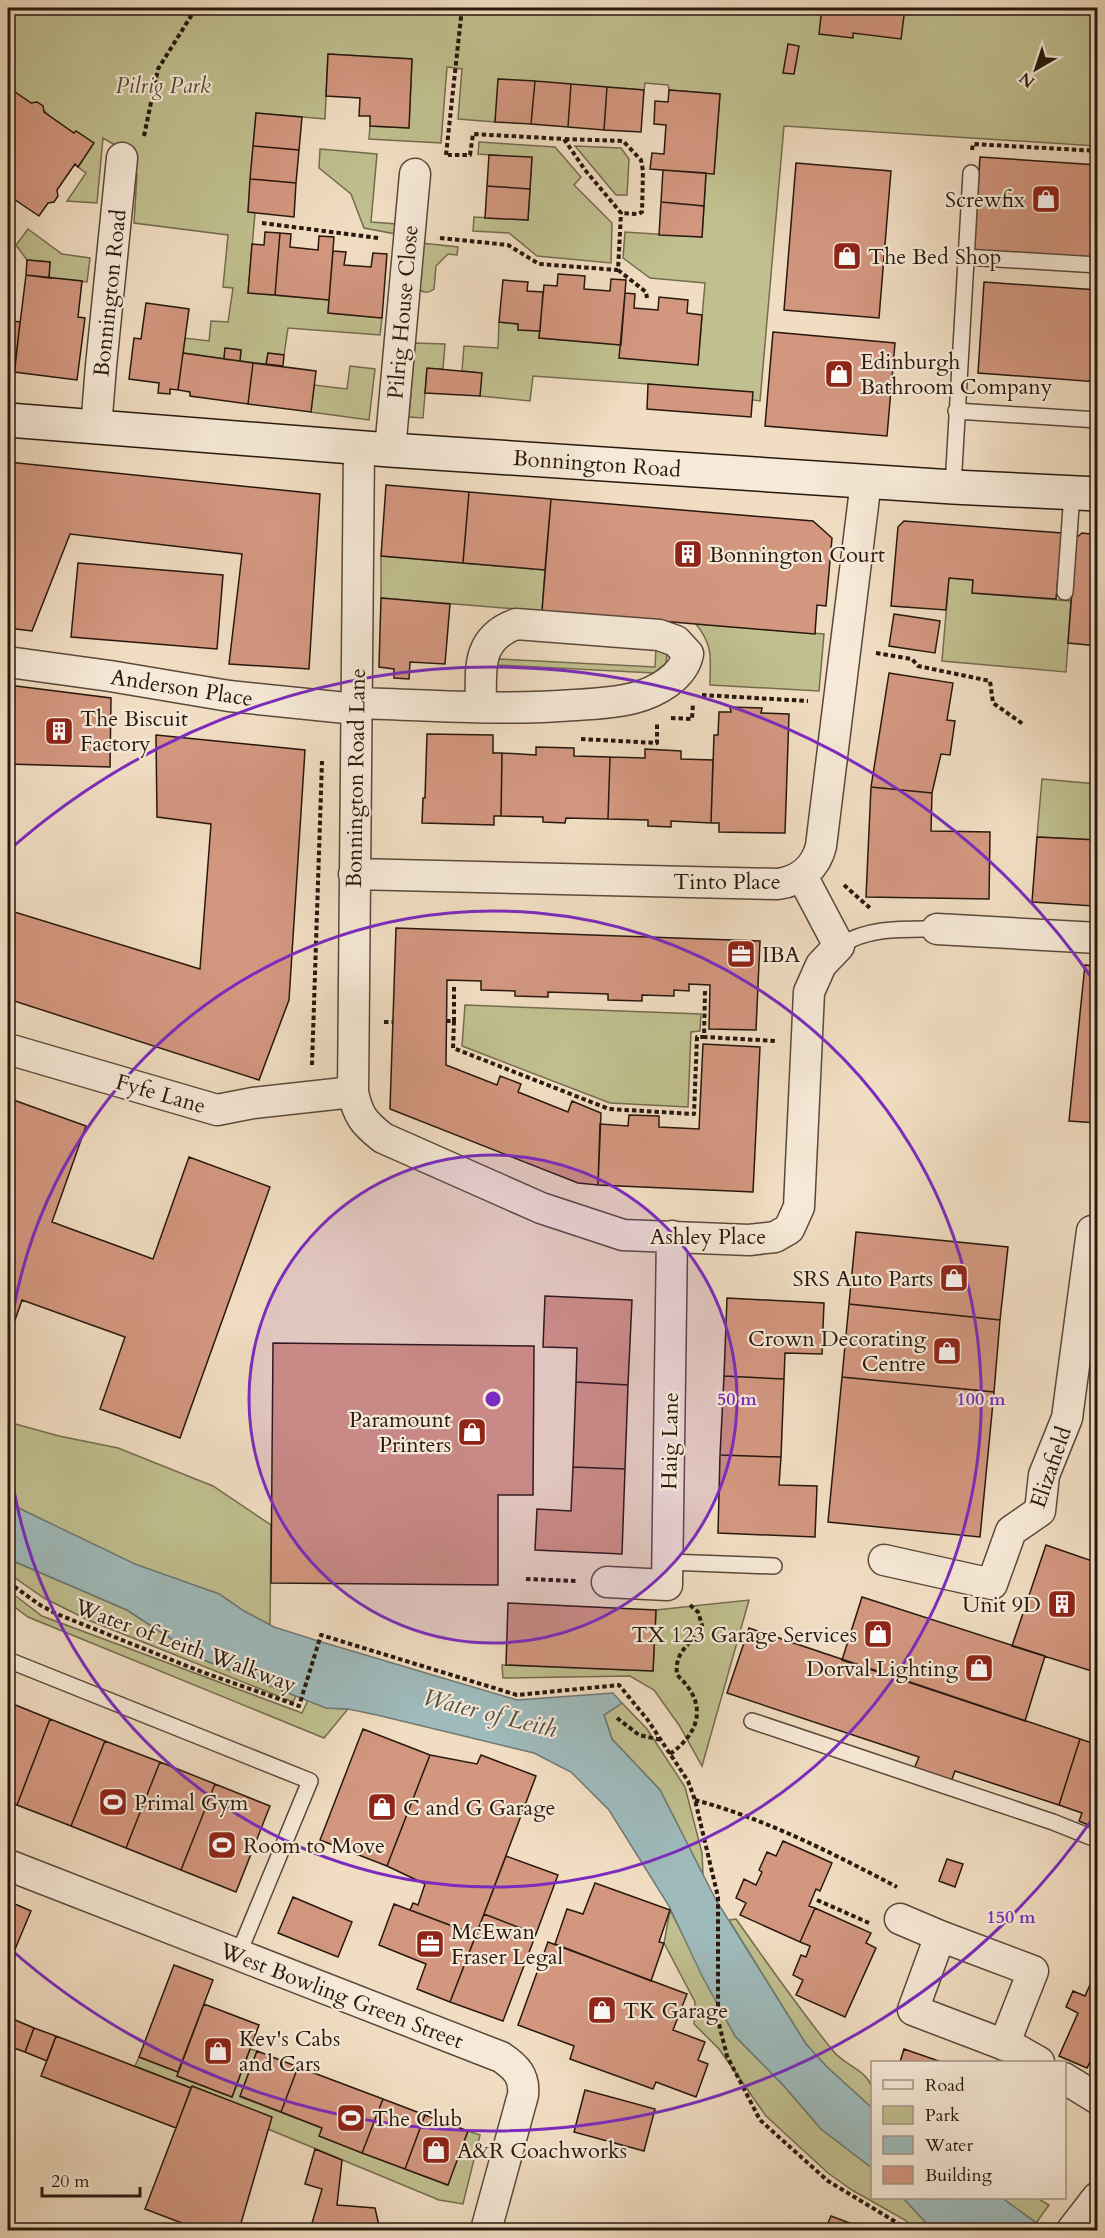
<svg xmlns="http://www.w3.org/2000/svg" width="1105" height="2238" font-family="Cardo,serif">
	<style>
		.green { fill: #c0bf8f; stroke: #746c4e; stroke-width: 1.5 }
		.water { fill: #9ebabb; stroke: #6f7975; stroke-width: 1.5 }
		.building { fill: #d39780; stroke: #28180d; stroke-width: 1.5 }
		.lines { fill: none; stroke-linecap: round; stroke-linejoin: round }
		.service-casing { stroke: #5a493a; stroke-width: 18 }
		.minor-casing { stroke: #5a493a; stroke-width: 33 }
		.tertiary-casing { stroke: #5a493a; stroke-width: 36 }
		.secondary-casing { stroke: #28180d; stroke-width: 36 }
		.path { stroke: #28180d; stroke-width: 4; stroke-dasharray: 4.5 3; stroke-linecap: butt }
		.service { stroke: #f6e9d7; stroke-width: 15 }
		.minor { stroke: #f6e9d7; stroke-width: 30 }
		.tertiary { stroke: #f6e9d7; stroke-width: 33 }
		.secondary { stroke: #f6e9d7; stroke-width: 33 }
		.ring { fill: none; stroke: #7b2cbf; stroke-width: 3 }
		.labels { text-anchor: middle; stroke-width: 4.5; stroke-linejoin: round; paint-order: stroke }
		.park-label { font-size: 22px; font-style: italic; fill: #564a34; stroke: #f6e9d7 }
		.poi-label { font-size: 22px; fill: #28180d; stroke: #f6e9d7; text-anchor: start }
		.street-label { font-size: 22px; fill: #28180d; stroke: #f6e9d7 }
		.water-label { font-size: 24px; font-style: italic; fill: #51514a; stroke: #f6e9d7 }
		.centre { fill: #7b2cbf; stroke: #f6e9d7; stroke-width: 3 }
		.ring-label { font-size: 18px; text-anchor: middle; font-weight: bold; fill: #7b2cbf; stroke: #f6e9d7; stroke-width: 4.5; stroke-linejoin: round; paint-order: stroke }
	</style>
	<rect width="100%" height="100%" fill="#f1ddc2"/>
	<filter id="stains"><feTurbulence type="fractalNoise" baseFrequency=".00333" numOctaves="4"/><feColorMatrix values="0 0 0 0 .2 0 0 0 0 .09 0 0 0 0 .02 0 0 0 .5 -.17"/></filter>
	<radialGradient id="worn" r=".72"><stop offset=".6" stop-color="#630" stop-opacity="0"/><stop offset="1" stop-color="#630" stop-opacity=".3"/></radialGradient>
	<path class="green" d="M8 8H1097V146L784 126 760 401 648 384 533 376 530 401 480 396 481 373 462 371 464 346 498 348 499 322 518 324V330L540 331 539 338 621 345 620 358 698 364 705 283 650 278 623 258 625 232 702 237 706 173H714L720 94 669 90 668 85 645 83 644 90 499 79 495 122 458 119 462 69 447 67 441 143 369 139 370 126 409 128 412 59 328 54 325 119 256 113 248 212 255 213 248 293 329 300 328 313 382 318 380 335 288 328 284 355 268 353 266 364 240 361 241 350 225 348 224 359 183 353 185 338 209 341 211 321 228 322 233 288 223 287 228 235 134 223 137 174 115 145 103 138 97 203 67 201 86 173 78 167 93 143C73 133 50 121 37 102L31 103 15 92 8 102V88L12 81 8 78Z
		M479 142 555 147 581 177 574 185 612 223 611 263 537 256 509 233 473 231 474 217 528 220 532 158 478 154Z
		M575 146 621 148 629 159 627 195H616Z
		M320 149 377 154 371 222 397 224 396 234 364 228 351 194 319 168Z
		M28 229 62 254 90 258 87 282 49 278 50 262 27 260 16 245Z
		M421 243 458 247 457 255 448 254 436 266 434 289C428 294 422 293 418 287Z
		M415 343 445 344 443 369H427L423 418 409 417Z
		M350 366 375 369 369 420 311 412 314 385 347 389Z
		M381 556 545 570 542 611 381 598Z
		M949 578 973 580V593L1071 601 1066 672 942 661Z
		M696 624 824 634 819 691 710 685C710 657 714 647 696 624Z
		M656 648 667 654 666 663 654 673 497 665 498 659 655 667Z
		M1042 779 1097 784V840L1037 837Z
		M465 1005 701 1014 700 1031 691 1032 688 1107 610 1103 462 1046Z
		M8 1422 59 1436 118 1448 213 1486 271 1525 270 1625 244 1611 219 1594 135 1565 8 1503Z
		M8 1557 11 1560 127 1610 204 1660 296 1696 293 1702 88 1620 44 1598 8 1573Z
		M8 1590 42 1616 302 1713 308 1700 326 1708 348 1709 324 1738 28 1617 8 1602Z
		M749 1600 702 1766 679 1725 654 1690 630 1676 503 1678 502 1665 653 1671 656 1610Z
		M622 1703 647 1729 685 1787 702 1853 703 1875 660 1790 612 1739 604 1715Z
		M670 1910 735 2036 784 2086 821 2129 872 2168V2198H903L933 2230H914L905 2220 852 2190 828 2173 766 2116 719 2049 694 2024 695 2002 664 1943Z
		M736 1919C768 1964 799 2009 834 2052 845 2065 864 2069 871 2085 874 2091 872 2101 872 2108L827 2067 806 2044 729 1920Z
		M250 2049 257 2051 240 2097 322 2128 320 2136 447 2185 468 2131 480 2135 463 2204 439 2200 268 2129 191 2088 135 2066 139 2057 178 2072 177 2076 232 2097Z
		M1002 2198H1037L1049 2205 1031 2230 1035 2222Z"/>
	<path class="water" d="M8 1503 135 1564 219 1594 244 1611 274 1627 315 1640 517 1700 613 1693 622 1703 604 1715 612 1739 660 1790 716 1900 806 2044 827 2067 872 2108V2168L821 2129 784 2086 735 2036 702 1976 669 1906 609 1810 571 1772 534 1753 377 1715 348 1709 326 1708 204 1660 127 1610 11 1560 8 1557Z
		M903 2198H1002L1035 2222 1031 2230H933Z"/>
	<path class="building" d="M822 8H905L901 39 853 33V38L819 34Z
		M788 44 799 46 794 74 783 73Z
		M328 54 412 59 409 128 370 126V116H359L360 98 326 96Z
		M498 79 535 81 531 124 495 122Z
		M535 81 571 84 568 127 531 124Z
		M571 84 607 87 604 130 568 127Z
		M607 87 644 90 641 132 604 130Z
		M669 90 720 94 714 174 650 169 652 153 664 154 666 125 654 124 655 101 668 102Z
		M15 92 31 103 37 102 43 106 44 112 74 133 76 131 94 143 78 167 75 164 57 190 58 196 54 202 48 203 39 216 8 195V102Z
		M256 113 302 117 299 150 253 146Z
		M253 146 299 150 296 183 250 179Z
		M489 155 532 157 530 189 487 186Z
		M980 157 1098 165 1097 260 974 250Z
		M796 163 891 171 879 318 784 310Z
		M663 170 706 173 704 206 661 202Z
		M250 179 296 183 294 217 248 212Z
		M487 186 530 189 528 220 485 218Z
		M661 202 704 206 702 237 659 235Z
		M265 232 280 233 275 295 248 293 252 244 264 245Z
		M280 233 291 234 290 247 318 250 319 236 334 237 329 300 275 295Z
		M333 251 346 252 344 265 371 267 373 253 387 254 382 318 328 313Z
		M27 260 50 262 49 278 26 275Z
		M558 274 585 276 584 289 610 291 611 279 626 280 621 345 539 338 544 285 557 286Z
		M26 275 82 281 78 317 85 318 77 380 14 372Z
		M503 280 528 282 527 291 543 292 540 331 518 330V324L499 322Z
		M984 282 1098 290V382L978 373Z
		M625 293 635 294 634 308 658 310 659 297 688 300 687 313 702 315 698 365 619 358Z
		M146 303 189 309 178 390 170 389V394L158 393 159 383 129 379 134 338 141 339Z
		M8 320 20 322 14 377 8 376Z
		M773 332 895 343 887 436 765 426Z
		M225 348 241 350 240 361 224 359Z
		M183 353 253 363 248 404 190 396V392L178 390Z
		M268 353 284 355 283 366 266 364Z
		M253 363 316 371 311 412 248 404Z
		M427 368 482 373 480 396 425 393Z
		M648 384 753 392 751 417 647 409Z
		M8 462 320 494 309 669 229 664 242 554 70 534 32 631 8 628Z
		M386 485 469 492 463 563 381 556Z
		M469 492 551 499 545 570 463 563Z
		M551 499 813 521 832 538 826 606 817 605 815 634 542 611Z
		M904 521 1062 533 1056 599 972 593 973 580 949 578 946 610 891 606 898 527Z
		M1082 533 1098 535V646L1068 643 1076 538Z
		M78 563 223 575 217 649 71 637Z
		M381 598 450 604 445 664 410 662 409 679 394 678V669L379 667Z
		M894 614 940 621 935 653 889 646Z
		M889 673 953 683 947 720 955 721 950 755 941 754 932 793 871 787Z
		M8 685 111 698 110 767 8 764Z
		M730 707 762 708 761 713 789 714 785 833 719 832V823H711L714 735H718L719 712H731Z
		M427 734 493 735V753H502L501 816H494V825L422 823 423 798H425Z
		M156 735 305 750 289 1000 259 1080 8 999V910L200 969 211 824 157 817Z
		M536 747 574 748V756L610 757 608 819 566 818 565 823 543 822V817L501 816 502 753 536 755Z
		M645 749 681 751V759L713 760 711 823 671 821V827L648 826V820L608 819 610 757 645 758Z
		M871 787 932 793 931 831 990 832 989 899 866 897Z
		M1037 837 1098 840 1094 906 1032 902Z
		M396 928 760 941 756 1030 709 1029 710 985 689 984V991L674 990V996L642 995V1001L608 1000V994L548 992V997L515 996V991L481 990V981L447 980 446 1065 497 1085 500 1076 521 1084 518 1092 568 1112 572 1101 601 1113 598 1185 578 1183 390 1109Z
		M1085 965 1098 966V1123L1069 1121Z
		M703 1044 760 1047 753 1192 598 1185 600 1124 628 1126 629 1115 659 1116V1127L699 1129Z
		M8 1098 86 1126 52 1222 153 1259 189 1157 270 1187 180 1438 100 1409 125 1337 22 1300 8 1340Z
		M856 1232 1008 1247 1000 1320 849 1304Z
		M545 1296 632 1300 628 1385 576 1382 577 1348 543 1347Z
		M727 1298 824 1303 822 1354 785 1353 784 1379 724 1376Z
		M849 1304 1000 1320 994 1392 842 1377Z
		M273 1343 534 1346 533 1495H498V1585L271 1583Z
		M724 1376 784 1379 781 1457 720 1455Z
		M842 1377 994 1392 980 1537 828 1522Z
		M576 1382 628 1385 625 1469 573 1467Z
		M720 1455 781 1457 779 1485 817 1486 815 1537 718 1533Z
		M573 1467 625 1469 622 1554 535 1550 537 1509 571 1511Z
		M1046 1545 1098 1563V1673L1012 1646Z
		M862 1597 1045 1656 1025 1721 842 1660Z
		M508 1603 656 1610 653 1671 506 1665Z
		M749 1628 1080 1739 1059 1805 955 1771 951 1782 914 1769 919 1757 727 1693Z
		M8 1702 50 1719 17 1805 8 1801Z
		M50 1719 105 1741 71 1826 17 1805Z
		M363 1729 430 1755 387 1866 320 1840Z
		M1080 1739 1098 1745V1829L1079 1821 1082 1813 1059 1805Z
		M105 1741 160 1762 126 1848 71 1826Z
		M430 1755 477 1764 481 1755 536 1776 476 1935 410 1910 413 1903 418 1905 425 1884 387 1866Z
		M160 1762 215 1784 181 1870 126 1848Z
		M215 1784 270 1806 236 1892 181 1870Z
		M783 1841 832 1863 820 1891 816 1889 809 1906 815 1908 800 1942 740 1915 746 1903 736 1898 744 1879 756 1885 762 1872 759 1870 767 1852 776 1856Z
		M506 1856 558 1875 536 1934 484 1914Z
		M947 1859 963 1864 955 1887 939 1881Z
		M595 1883 670 1910 659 1942 664 1943 651 1981 555 1944 567 1909 583 1914Z
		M293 1897 352 1922 338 1957 278 1933Z
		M8 1901 31 1911 8 1966Z
		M394 1904 476 1935 450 2002 417 1989 426 1964 379 1945Z
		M815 1908 871 1933 866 1943 876 1948 845 2017 796 1995 803 1980 793 1975 801 1955 806 1957 810 1946 800 1942Z
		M484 1914 536 1934 503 2021 450 2002Z
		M548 1942 687 1994 673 2030 705 2042 698 2060 708 2064 696 2097 656 2082 653 2089 570 2059 574 2046 518 2025Z
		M174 1965 213 1980 178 2072 139 2057Z
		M1098 1967V2063L1091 2060 1087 2068 1059 2056 1078 2013 1066 2007 1073 1991 1085 1996Z
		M204 2004 259 2025 232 2097 177 2076Z
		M8 2017 34 2028 25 2052 8 2046Z
		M34 2028 56 2036 47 2061 25 2052Z
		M56 2036 191 2088 176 2128 41 2076Z
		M904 2049 939 2061 938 2062H900Z
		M257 2051 298 2067 281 2112 240 2096Z
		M298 2067 383 2099 362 2153 319 2136 322 2128 281 2112Z
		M192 2086 272 2117 239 2230H200L145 2209Z
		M585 2090 655 2109 644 2151 574 2132Z
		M383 2099 425 2115 405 2169 362 2153Z
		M425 2115 468 2131 448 2185 405 2169Z
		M315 2149 342 2160 337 2205 375 2208 380 2230H310L322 2189 305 2184Z
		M831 2216 868 2230H825Z"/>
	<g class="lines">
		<g class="service-casing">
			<path id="service" d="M965 257 1098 265
				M956 411 1098 420
				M953 487 971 173
				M1065 592 1072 493
				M839 946C868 927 904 929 937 929
				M668 1562 774 1566
				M8 1660 310 1781 238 1955
				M752 1721 1053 1822 1098 1840"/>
		</g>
		<g class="minor-casing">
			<path id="minor" d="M96 428 101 366 122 158
				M359 447 353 1092C358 1116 364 1123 383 1138L541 1208 623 1235 749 1240 775 1237 789 1229 799 1207 809 992 821 965 839 946 802 876
				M390 450 415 174
				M8 662 110 676 229 696 356 709
				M356 703C429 705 502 711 575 705 594 704 615 703 634 698 656 692 683 678 688 654L676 641 659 635 516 624C475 639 481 671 481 707
				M354 874 778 884C800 881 816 867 821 846L866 481
				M937 929 1098 938
				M8 1049 217 1110 253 1103 353 1092
				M884 1560 992 1584 1011 1531 1040 1511 1044 1475 1067 1418 1092 1231 1098 1232
				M607 1582 667 1585 672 1236
				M8 1865 501 2057C516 2067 525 2076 523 2095L486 2230
				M900 1919 940 1936 1033 1971 1004 2045
				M940 1936 913 2010 1018 2050 1039 2062
				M1064 2078 1098 2099"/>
		</g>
		<g class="tertiary-casing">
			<path id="tertiary" d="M1074 2230 1098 2199"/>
		</g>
		<g class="secondary-casing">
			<path id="secondary" d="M8 420 390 450 953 487 1098 494"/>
		</g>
		<path class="path" d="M144 136 158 69 196 8
			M565 139 623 141 641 160 643 171 642 212 638 214 621 213
			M972 150 973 144 1098 151
			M446 155 462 8
			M262 223 378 238
			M440 238 508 245 539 264 618 270 621 213 585 170 564 139 473 134 470 155H448
			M618 270 646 292 647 298
			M876 653 912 659 918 666 990 681 993 703 1023 724
			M702 695 808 701
			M671 718 692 719 693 703
			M581 739 657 743V724
			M844 885 870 908
			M705 991 704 1037 777 1041
			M446 1021H454V986
			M454 1021 453 1048 609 1109 694 1114 697 1037H704
			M384 1022H393
			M312 1065 322 761
			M526 1579 576 1581
			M8 1582 40 1605 57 1614 202 1672 299 1706 321 1635 517 1695 619 1685 647 1719 688 1781 695 1800 718 1897V2020L727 2056 760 2120 828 2181 909 2230
			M617 1718 639 1735 661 1740
			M670 1754C702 1731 707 1702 677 1675 674 1649 692 1646 702 1625L698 1612 690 1605
			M695 1800C766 1819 832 1853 897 1887
			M817 1900 869 1923
			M8 2221 14 2230"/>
		<use href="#service" class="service"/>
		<use href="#minor" class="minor"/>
		<use href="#tertiary" class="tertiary"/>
		<use href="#secondary" class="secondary"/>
	</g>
	<circle cx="493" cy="1399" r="244" fill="#7b2cbf" fill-opacity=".12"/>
	<g class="ring">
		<circle cx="493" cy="1399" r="244"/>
		<path d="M8 1348A488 488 0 1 1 8 1450"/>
		<path d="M1096 1814A732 732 0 0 1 8 1947M8 851A732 732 0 0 1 1096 984"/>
	</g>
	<defs>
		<g id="shop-square" transform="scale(1.5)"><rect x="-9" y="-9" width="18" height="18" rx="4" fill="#8f2418" stroke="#f6e9d7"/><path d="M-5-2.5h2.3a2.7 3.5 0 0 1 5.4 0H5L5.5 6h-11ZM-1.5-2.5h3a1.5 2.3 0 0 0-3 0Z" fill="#fff"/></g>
		<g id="building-square" transform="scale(1.5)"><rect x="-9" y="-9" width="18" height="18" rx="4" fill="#8f2418" stroke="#f6e9d7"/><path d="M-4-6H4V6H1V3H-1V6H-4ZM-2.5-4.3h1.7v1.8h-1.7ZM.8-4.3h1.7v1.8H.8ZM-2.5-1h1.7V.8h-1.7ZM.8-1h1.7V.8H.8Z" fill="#fff"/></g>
		<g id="office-square" transform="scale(1.5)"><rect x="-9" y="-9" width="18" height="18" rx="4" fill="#8f2418" stroke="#f6e9d7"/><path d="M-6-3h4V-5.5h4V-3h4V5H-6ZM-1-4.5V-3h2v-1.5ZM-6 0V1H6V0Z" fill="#fff"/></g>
		<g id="stadium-square" transform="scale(1.5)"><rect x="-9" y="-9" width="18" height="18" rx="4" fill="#8f2418" stroke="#f6e9d7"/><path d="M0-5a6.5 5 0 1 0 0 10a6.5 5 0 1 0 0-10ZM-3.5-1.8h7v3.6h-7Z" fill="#fff"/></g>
	</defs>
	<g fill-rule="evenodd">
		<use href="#shop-square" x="1046" y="199"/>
		<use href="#shop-square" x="847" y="256"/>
		<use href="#shop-square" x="839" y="374"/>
		<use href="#building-square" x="688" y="554"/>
		<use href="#building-square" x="59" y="731"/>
		<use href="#office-square" x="741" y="954"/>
		<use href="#shop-square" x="954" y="1278"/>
		<use href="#shop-square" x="947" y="1351"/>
		<use href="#shop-square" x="472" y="1432"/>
		<use href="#building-square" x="1062" y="1604"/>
		<use href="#shop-square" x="878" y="1634"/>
		<use href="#shop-square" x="979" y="1668"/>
		<use href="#stadium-square" x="113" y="1802"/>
		<use href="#shop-square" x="382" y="1807"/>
		<use href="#stadium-square" x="222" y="1845"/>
		<use href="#office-square" x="430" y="1944"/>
		<use href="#shop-square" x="602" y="2010"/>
		<use href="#shop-square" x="218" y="2051"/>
		<use href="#stadium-square" x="351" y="2118"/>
		<use href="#shop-square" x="436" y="2150"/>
	</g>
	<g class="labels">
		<g class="park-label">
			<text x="163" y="93">Pilrig Park</text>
		</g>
		<g class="poi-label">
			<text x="1025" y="207" text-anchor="end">Screwfix</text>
			<text x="868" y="264">The Bed Shop</text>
			<text x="860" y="369">Edinburgh<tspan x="860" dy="25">Bathroom Company</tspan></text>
			<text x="709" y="562">Bonnington Court</text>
			<text x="80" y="726">The Biscuit<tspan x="80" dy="25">Factory</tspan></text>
			<text x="762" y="962">IBA</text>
			<text x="933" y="1286" text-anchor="end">SRS Auto Parts</text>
			<text x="926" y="1346" text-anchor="end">Crown Decorating<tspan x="926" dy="25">Centre</tspan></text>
			<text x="451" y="1427" text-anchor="end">Paramount<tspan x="451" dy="25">Printers</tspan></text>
			<text x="1041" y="1612" text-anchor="end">Unit 9D</text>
			<text x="857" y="1642" text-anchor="end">TX 123 Garage Services</text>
			<text x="958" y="1676" text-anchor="end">Dorval Lighting</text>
			<text x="134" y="1810">Primal Gym</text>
			<text x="403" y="1815">C and G Garage</text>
			<text x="243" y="1853">Room to Move</text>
			<text x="451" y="1939">McEwan<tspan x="451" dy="25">Fraser Legal</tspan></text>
			<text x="623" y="2018">TK Garage</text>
			<text x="239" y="2046">Kev's Cabs<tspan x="239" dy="25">and Cars</tspan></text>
			<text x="372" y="2126">The Club</text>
			<text x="457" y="2158">A&amp;R Coachworks</text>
		</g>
		<g class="street-label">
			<text transform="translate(109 293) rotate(-84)" y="8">Bonnington Road</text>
			<text transform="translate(402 312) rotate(-85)" y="8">Pilrig House Close</text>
			<text transform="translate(597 463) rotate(4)" y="8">Bonnington Road</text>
			<text transform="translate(182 687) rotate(9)" y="8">Anderson Place</text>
			<text transform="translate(355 778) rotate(-89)" y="8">Bonnington Road Lane</text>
			<text x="727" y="889">Tinto Place</text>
			<text transform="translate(161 1093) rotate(16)" y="8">Fyfe Lane</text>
			<text x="708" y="1244">Ashley Place</text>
			<text transform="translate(669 1441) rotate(-89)" y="8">Haig Lane</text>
			<text transform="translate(1050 1467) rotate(-71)" y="8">Elizafield</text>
			<text transform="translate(186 1645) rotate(20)" y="8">Water of Leith Walkway</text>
			<text transform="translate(342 1995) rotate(21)" y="8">West Bowling Green Street</text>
		</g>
		<g class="water-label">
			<text transform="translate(490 1713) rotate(14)" y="8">Water of Leith</text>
		</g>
	</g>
	<circle cx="493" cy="1399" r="9" class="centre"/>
	<g class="ring-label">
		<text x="737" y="1405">50 m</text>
		<text x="981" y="1405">100 m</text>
		<text x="1011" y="1923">150 m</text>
	</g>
	<rect width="1105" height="2238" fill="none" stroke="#f1ddc2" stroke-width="30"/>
	<rect x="9" y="9" width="1087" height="2220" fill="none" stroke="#28180d" stroke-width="3"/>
	<rect x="15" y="15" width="1075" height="2208" fill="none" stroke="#28180d" stroke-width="1.5"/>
	<rect x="871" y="2061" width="195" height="138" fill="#f6e9d7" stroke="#a49586" stroke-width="1.5"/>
	<rect x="883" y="2080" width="30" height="9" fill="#f6e9d7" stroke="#a49586" stroke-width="1.5"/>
	<text x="925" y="2091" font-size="18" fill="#28180d">Road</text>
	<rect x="883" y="2106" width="30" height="18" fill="#c0bf8f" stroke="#a49586" stroke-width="1.5"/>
	<text x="925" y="2121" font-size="18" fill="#28180d">Park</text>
	<rect x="883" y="2136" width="30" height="18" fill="#9ebabb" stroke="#a49586" stroke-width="1.5"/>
	<text x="925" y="2151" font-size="18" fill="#28180d">Water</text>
	<rect x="883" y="2166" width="30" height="18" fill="#d39780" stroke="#a49586" stroke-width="1.5"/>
	<text x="925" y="2181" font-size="18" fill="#28180d">Building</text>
	<g transform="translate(1036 69) rotate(219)" stroke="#f6e9d7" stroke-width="4.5" paint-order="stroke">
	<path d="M0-4.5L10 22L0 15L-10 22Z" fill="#28180d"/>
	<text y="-9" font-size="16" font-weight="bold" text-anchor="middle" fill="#28180d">N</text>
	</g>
	<path d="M42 2187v9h98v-9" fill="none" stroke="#28180d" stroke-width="3"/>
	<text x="51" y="2187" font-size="18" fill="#28180d" stroke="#f6e9d7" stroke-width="4.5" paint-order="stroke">20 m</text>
	<rect width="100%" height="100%" filter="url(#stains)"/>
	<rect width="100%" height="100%" fill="url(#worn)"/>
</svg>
